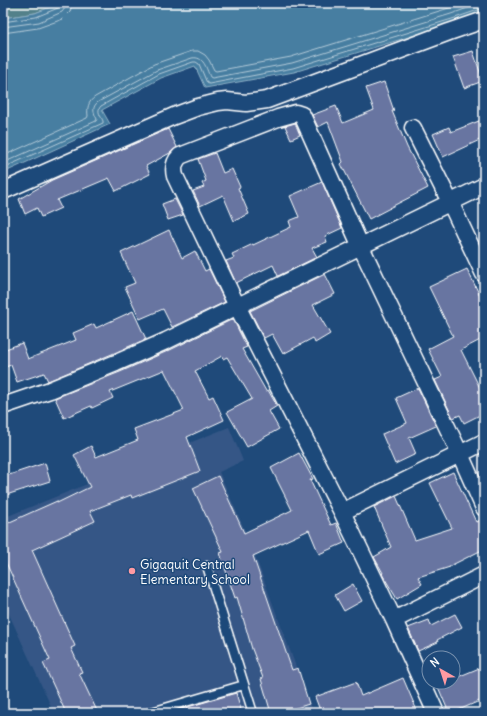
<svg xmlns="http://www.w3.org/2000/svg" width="487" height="716" font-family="Delius,sans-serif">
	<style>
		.built { fill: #355786 }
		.green { fill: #52818a; stroke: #a8c0c4 }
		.water { fill: #467ea1; stroke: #90b2c7 }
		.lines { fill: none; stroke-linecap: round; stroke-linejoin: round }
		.shore { stroke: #b5cbd9; stroke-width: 1 }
		.building { fill: #6774a1; stroke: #fff }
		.service-casing { stroke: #fff; stroke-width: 11 }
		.minor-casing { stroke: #fff; stroke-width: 19 }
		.service { stroke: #1f4a7a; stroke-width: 8 }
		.minor { stroke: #1f4a7a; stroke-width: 16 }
		.poi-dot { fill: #ff9aa2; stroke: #1f4a7a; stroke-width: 1.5 }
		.labels { text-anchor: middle; stroke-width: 3; stroke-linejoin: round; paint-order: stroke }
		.poi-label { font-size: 13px; fill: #fff; stroke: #1f4a7a; text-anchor: start }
	</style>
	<rect width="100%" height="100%" fill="#1f4a7a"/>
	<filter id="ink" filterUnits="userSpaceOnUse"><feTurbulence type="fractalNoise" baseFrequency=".025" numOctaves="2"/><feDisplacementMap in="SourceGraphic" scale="8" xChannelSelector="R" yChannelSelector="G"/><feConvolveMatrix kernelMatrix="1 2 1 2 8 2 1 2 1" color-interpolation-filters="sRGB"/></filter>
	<g filter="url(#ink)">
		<path class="built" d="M229 427 243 461 219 472 250 542 313 713H54L3 601V518Z"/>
		<path class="green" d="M3 3H61L35 13 3 18Z"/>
		<path class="water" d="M61 3H484V12L454 23 294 72 205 88 195 66 161 78 102 110 110 124 3 173V18L35 13Z"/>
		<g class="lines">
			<path class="shore" d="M3 22 36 17 58 8 60 6 61 3
				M3 27 39 22 62 12 65 8 66 3
				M3 33 38 28 63 19 70 12 71 8 72 3
				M3 156 87 118 88 116C87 108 88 102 95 97L154 64 192 51H198L205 55 209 60 214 70 216 71 291 57 449 8 464 3
				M3 163 96 121 97 119C93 112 92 107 98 102L157 70 192 58C204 56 206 68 210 77L212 78 292 63 451 14 482 3
				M3 168 103 123V121C101 116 96 111 101 106L159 74 193 62H196L199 64 207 83 209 84 293 68 452 19 484 8"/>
		</g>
		<path class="building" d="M473 51 483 81 464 88 453 57Z
			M384 82 394 111H392L407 147 428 188 389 208H390L369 219 341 164 343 162 328 122 318 127 312 115 336 106 343 123 374 110 366 88Z
			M484 119V138L443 157 433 134 449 127 451 132Z
			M295 123 300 135 291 139 285 126Z
			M168 129 177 147 170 153 146 166 150 174 116 191 109 178 57 200 61 208 41 217 37 208 25 214 19 199 52 180Z
			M215 153 223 173 232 169 240 187 238 188 249 214 234 221 223 195 200 206 193 191 204 187 202 183 206 181 198 159Z
			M322 182 342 228 325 236 327 242 312 248 317 257 278 276 273 265 236 283 226 261 234 258 232 254 253 244V245L291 227 289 221 299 217 290 196Z
			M175 199 183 215 168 220 162 204Z
			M169 230 182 258 195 251 205 271 209 269 225 302 172 327 163 309 140 319 125 287 135 283 121 253Z
			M467 269 484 304V338L461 350 484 396V413L464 423 460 415 453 418 435 380 442 377 428 349 453 336 429 287Z
			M325 274 335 294 313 305 330 334 315 343 313 338 283 354 272 334 264 338 250 311Z
			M133 311 146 339 112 354 48 381 44 373 17 382 11 365 3 368V350L22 343 28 359 76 340 73 333 94 324 96 328Z
			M233 319 247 347 242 349 266 391 268 390 277 406 269 411 279 429 247 447 227 412 252 399 227 357 223 359 222 356 195 371 209 398 213 396 224 420 187 437 200 471 132 498 131 495 90 511 95 521 32 550 75 646 71 648 82 672 79 673 98 713H66L43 663 50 660 3 556V525L57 501V503L90 487 74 455 91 446 96 457 138 440 134 429 184 410 164 370 110 392 113 398 92 408 91 406 64 418 55 398 120 372 170 350Z
			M418 388 436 426 409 438 416 454 395 464 382 434 407 423 396 398Z
			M299 453 313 479 310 480 331 525 336 523 344 543 319 554 309 530 253 556 292 670 298 668 309 704 280 713H271L261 679 263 678 252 649 237 597 235 598 220 553 223 552 193 488 218 476 244 533 292 510 271 468Z
			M45 463 50 481 3 496V477Z
			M453 472 476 522 484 519V549L450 566V567L418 577 422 584 397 599 382 574 383 573 374 557 391 547 374 507 396 496 415 540 452 528 430 483Z
			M353 584 362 601 344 611 335 595Z
			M455 614 462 627 437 640 438 642 418 651 408 628 429 620 431 626Z
			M484 666V699L452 713H449L436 682H453V679Z
			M403 678 418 713H321L315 697 356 682 361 696Z
			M236 693 242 713H174V711Z"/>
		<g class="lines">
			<g class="service-casing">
				<path id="service" d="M207 566 253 713
					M148 713 244 685"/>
			</g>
			<g class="minor-casing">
				<path id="minor" d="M413 128 450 202 484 274
					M3 191 174 116 198 107 218 102 227 101 246 103 267 100 449 32 484 20
					M3 406 50 390 116 363 166 341 484 186
					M342 512 484 442
					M394 620 484 575
					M436 713 394 620 342 512 237 306 175 176C173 168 174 162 180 156L278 118 296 113 302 115 361 247 460 454 484 508"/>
			</g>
			<use href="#service" class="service"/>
			<use href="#minor" class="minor"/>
		</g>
	</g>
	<circle class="poi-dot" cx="132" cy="571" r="4"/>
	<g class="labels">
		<g class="poi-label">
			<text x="140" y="569">Gigaquit Central<tspan x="140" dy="15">Elementary School</tspan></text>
		</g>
	</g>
	<rect width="487" height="716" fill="none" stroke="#1f4a7a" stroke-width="16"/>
	<rect x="8" y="8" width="471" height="700" fill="none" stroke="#fff" stroke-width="1.5" filter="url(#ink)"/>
	<g transform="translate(441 670) rotate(321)"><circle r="19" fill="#1f4a7a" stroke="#7992af"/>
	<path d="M0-3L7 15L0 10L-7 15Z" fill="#ff9aa2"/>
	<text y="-6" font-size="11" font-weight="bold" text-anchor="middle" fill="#ffffff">N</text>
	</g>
</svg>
